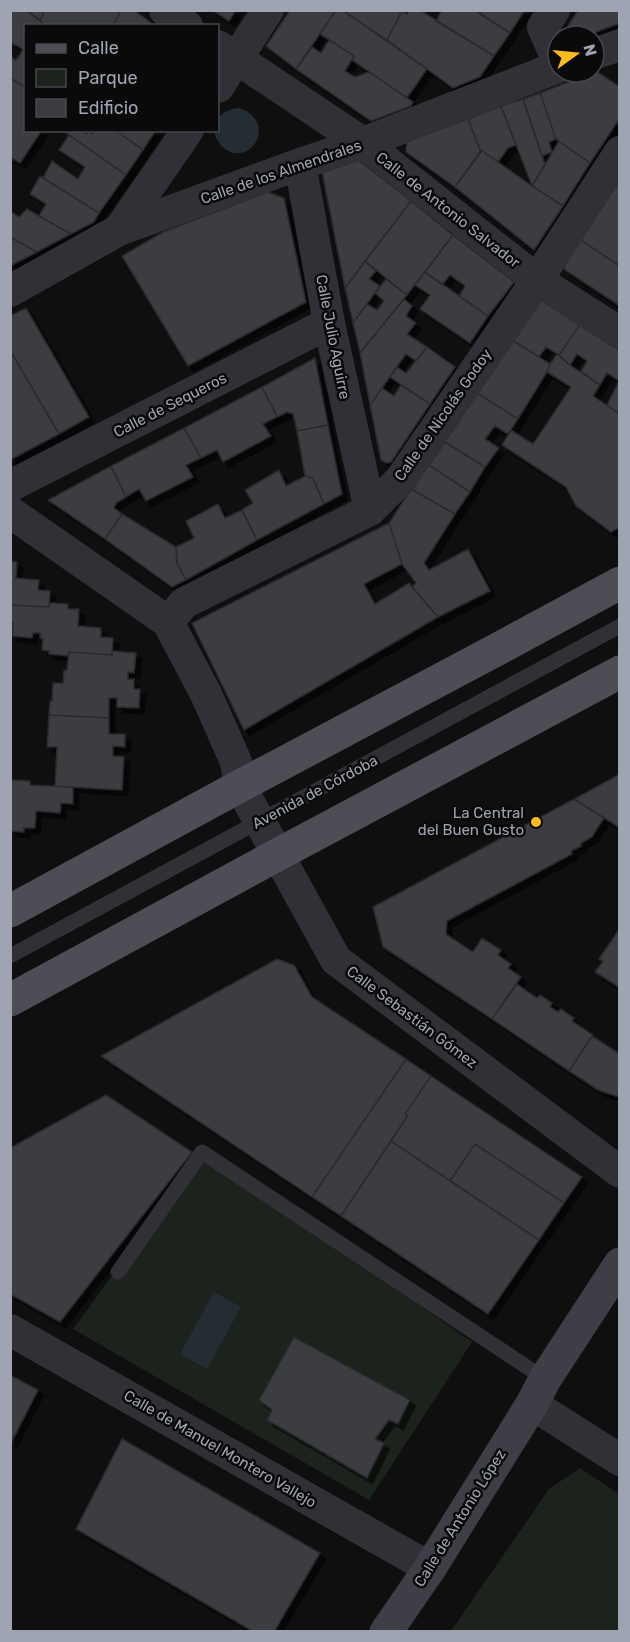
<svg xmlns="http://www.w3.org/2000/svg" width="630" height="1642" font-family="Rubik,sans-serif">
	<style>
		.green { fill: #1b231c }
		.water { fill: #252d34 }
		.building { fill: #3b3c41; stroke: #29292d; stroke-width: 1.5; filter: url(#shadow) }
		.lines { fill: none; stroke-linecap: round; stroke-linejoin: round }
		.lane { stroke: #303036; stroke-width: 15 }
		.street { stroke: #303036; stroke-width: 32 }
		.secondary { stroke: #3e3f46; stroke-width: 33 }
		.primary { stroke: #4c4d55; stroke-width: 33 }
		.poi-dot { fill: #fbba1d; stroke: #0a0a0b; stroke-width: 2 }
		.labels { text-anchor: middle; stroke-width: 5; stroke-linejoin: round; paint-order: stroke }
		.street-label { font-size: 15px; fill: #9fa4b2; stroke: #0a0a0b }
		.poi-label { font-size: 15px; fill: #9fa4b2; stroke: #0a0a0b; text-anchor: end }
	</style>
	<defs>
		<filter id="shadow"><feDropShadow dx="5.5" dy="5.5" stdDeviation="0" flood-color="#0009"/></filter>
	</defs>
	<rect width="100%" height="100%" fill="#0f0f10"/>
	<path class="green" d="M202 1152 472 1342 369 1500 73 1329Z
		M580 1468 619 1494V1631H451L549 1489Z"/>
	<path class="water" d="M238 108C256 112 267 131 252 147 237 162 217 148 214 131L218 130V118C224 112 229 109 238 108Z
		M214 1292 241 1307 207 1369 180 1354Z"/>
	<path class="building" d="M10 10H26L46 26H26V51L10 42Z
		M26 10H45L40 20Z
		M45 10H121L113 26H46L41 22 40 20Z
		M121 10H134L155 26H113Z
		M212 10H236L229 21Z
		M290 10H336L296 69 266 46Z
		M336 10H342L427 69 407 98 352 60 354 56 320 34Z
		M342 10H401L402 11 387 40Z
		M409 10H420L494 56 480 77 453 88 387 40 402 11 407 14Z
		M442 10H475L510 33 494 56 436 21Z
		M483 10H525L510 33 480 14Z
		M578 10H620V23L586 36H570L568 32V26Z
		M329 40 354 56 345 71 355 77 369 72 413 102 411 106 371 121 296 69 312 47 321 53Z
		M23 50 26 51V88L10 78V57L16 60Z
		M596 71 620 87V118L590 163 556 139 540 93Z
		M10 78 26 88V130H42L20 163 10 157Z
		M540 93 556 139 549 142 552 152 542 156 523 99Z
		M523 99 545 164 532 186 501 106Z
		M501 106 516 145 508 148 498 162 481 150V152L468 119Z
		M468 119 481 152 455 187 406 152 407 141Z
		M62 130H81L86 134 89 131 93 134 95 130H115L143 150 126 175Z
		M115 130H156L143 150Z
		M69 135 126 175 99 213 43 178 52 161 78 179 85 167 59 150Z
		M559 141 590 163 563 206 532 186Z
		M481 150 532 186 563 206 534 250 455 187Z
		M357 159 411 201 345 288 322 172Z
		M40 176 99 213 94 222 71 234 39 216 46 204 30 194Z
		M620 180V266L579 239Z
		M268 192 284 198 306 302 188 366 122 256 163 232Z
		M411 201 453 235 407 295 365 261Z
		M27 209 39 216 71 234 37 252 10 237V211L19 217Z
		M453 235 514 282 488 316 459 296 465 286 450 275 442 285 425 272Z
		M10 237 37 252 10 266Z
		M579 239 620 266V306L565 270 563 264Z
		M365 261 376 271 369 279 380 286 353 323 345 288Z
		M425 272 488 316 470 343 420 309 430 295 415 285Z
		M386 279 407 295 360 353 353 323 367 304 377 310 384 301 375 293Z
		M541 297 581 323 559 355 546 347 539 357 512 340Z
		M404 299 412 306 406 316 416 323 407 334 427 347 416 361 406 354 370 405 360 353Z
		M26 308 89 417 59 434 10 350V316Z
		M581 323 620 351 619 381 607 373 600 385 581 371 587 361 577 354 570 365 559 355Z
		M512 340 550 364 547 372 518 419 477 393Z
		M427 347 455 367 430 404 390 377 397 367 406 373Z
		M10 350 59 434 10 460Z
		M557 354 570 365 600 385 593 396 620 414V527L611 532 576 506 566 487 502 445 511 430 533 444 571 387 547 372 550 364Z
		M315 358 328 425 297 431 293 414 287 412 277 417 262 387Z
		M619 381H620V414L607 405Z
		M401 385 430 404 391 462 386 463 381 460 370 405 382 388 394 396Z
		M262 387 277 417 263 424 271 436 223 462 217 450 201 458 184 428Z
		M477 393 518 419 508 434 495 426 485 439 499 448 485 467 445 442Z
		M328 425 342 494 324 504 313 478 305 476 297 431Z
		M184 428 201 458 186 465 193 477 146 501 139 489 126 497 111 466Z
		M445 442 485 467 470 492 429 465Z
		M429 465 470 492 455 514 411 489Z
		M111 466 126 497 116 503 114 508 122 514 105 539 48 500Z
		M279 470 286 486 305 476 313 478 324 504 257 540 242 510 253 503 245 490Z
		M411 489 455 514 424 563 429 570 468 549 490 591 438 617 412 587 416 583 402 564 389 523Z
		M218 504 225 518 242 510 257 540 186 580 177 563 176 547 194 538 186 521Z
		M122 514 176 547 177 563 186 580 172 587 105 539Z
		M389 523 402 564 364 584 375 604 409 583 438 617 244 730 192 623Z
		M10 561 17 562 16 578 39 580 38 590 50 591 49 607 10 605Z
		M50 603 68 604V609H79L78 626 101 628V637L113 638 112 655 69 652 68 656 49 654V651L42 650 43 639 40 638V633H33L32 638 12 636 13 623H10V605L49 607Z
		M112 651 136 653 134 673 128 672V679H134V689H140L139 708 117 707V698H109V718L49 715 50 701H52L53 683H63L64 670H67L69 652 112 655Z
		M49 715 109 718V734H125V747L113 746V756L124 757 122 790 55 786 57 747H47Z
		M620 774V828L574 799Z
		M11 780 30 781V785L73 787V804L61 803 60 813 36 811 35 828H24V832L10 831Z
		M574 799 604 818 592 837 581 843V846L571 851 572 854 447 921 446 934 473 952 482 938 501 950 498 955 511 964 508 968 521 977 492 1019 383 947 373 907Z
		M620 928V988L595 972 603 961 599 959Z
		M277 959 294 965 312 997 406 1059 312 1197 101 1056Z
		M517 984 537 998 540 995 552 1003 550 1007 558 1012 561 1009 574 1018 572 1021 593 1035 569 1071 492 1019Z
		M592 1036 620 1054V1096H616L598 1090 569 1071Z
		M406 1059 431 1076 405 1114 408 1115 341 1216 312 1197Z
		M431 1076 582 1177 564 1203 475 1144 450 1181 391 1141 408 1115 405 1114Z
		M106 1095 192 1152 60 1322 10 1294V1148Z
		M391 1141 539 1240 488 1314 341 1216Z
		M475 1144 564 1203 539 1240 450 1181Z
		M294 1337 410 1400 398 1424 389 1420 375 1439 384 1443 367 1478 267 1420 272 1410 259 1400Z
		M10 1375 38 1390 10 1445Z
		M122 1439 320 1553 274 1632H254L76 1529Z"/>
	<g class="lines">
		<path class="lane" d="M10 956 620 626
			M118 1272 202 1152 545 1379"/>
		<path class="street" d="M165 10 187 26
			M554 10 543 27 558 61
			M218 46 363 143 537 280 620 333
			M594 54 620 45
			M218 87 268 10
			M300 164 329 323 370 510
			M119 230 188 130
			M10 291 119 230 300 164 363 143 558 67
			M10 486 329 323
			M10 512 168 622 206 694 236 762 240 786 336 960 620 1172
			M168 622 184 603 370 510 401 479 537 280 620 152
			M10 1330 430 1568
			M532 1404 620 1460"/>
		<path class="secondary" d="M386 1632 430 1568 532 1404 545 1379 620 1264"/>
		<path class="primary" d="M10 911 240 786 496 650 620 583
			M10 1000 277 855 620 672"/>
	</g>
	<circle class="poi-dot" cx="536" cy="822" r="6"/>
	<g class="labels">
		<g class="street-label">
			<text transform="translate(281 172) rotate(-19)" y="5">Calle de los Almendrales</text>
			<text transform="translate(448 210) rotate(38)" y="5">Calle de Antonio Salvador</text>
			<text transform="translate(333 337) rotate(79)" y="5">Calle Julio Aguirre</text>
			<text transform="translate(170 405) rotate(-27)" y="5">Calle de Sequeros</text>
			<text transform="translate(443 415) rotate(-55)" y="5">Calle de Nicolás Godoy</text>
			<text transform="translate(315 792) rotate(-28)" y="5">Avenida de Córdoba</text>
			<text transform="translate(412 1017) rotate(37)" y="5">Calle Sebastián Gómez</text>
			<text transform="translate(220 1449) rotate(30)" y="5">Calle de Manuel Montero Vallejo</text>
			<text transform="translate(460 1518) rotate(-58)" y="5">Calle de Antonio López</text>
		</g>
		<g class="poi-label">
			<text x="524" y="818">La Central<tspan x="524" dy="17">del Buen Gusto</tspan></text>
		</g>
	</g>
	<rect width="630" height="1642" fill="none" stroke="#9fa4b2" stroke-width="24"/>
	<rect x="24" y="24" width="195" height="108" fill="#0a0a0b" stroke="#46484e" stroke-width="1.5"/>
	<rect x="36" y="44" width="30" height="9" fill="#4c4d55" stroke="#46484e" stroke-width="1.5"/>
	<text x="78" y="54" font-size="18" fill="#9fa4b2">Calle</text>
	<rect x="36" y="69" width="30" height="18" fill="#1b231c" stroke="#46484e" stroke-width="1.5"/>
	<text x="78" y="84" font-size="18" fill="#9fa4b2">Parque</text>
	<rect x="36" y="99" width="30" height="18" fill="#3b3c41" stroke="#46484e" stroke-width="1.5"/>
	<text x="78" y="114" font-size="18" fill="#9fa4b2">Edificio</text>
	<g transform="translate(576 54) rotate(75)"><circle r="28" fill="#0a0a0b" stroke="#46484e" stroke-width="1.5"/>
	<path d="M0-4.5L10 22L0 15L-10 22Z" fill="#fbba1d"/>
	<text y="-9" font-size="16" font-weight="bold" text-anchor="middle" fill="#9fa4b2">N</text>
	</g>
</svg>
